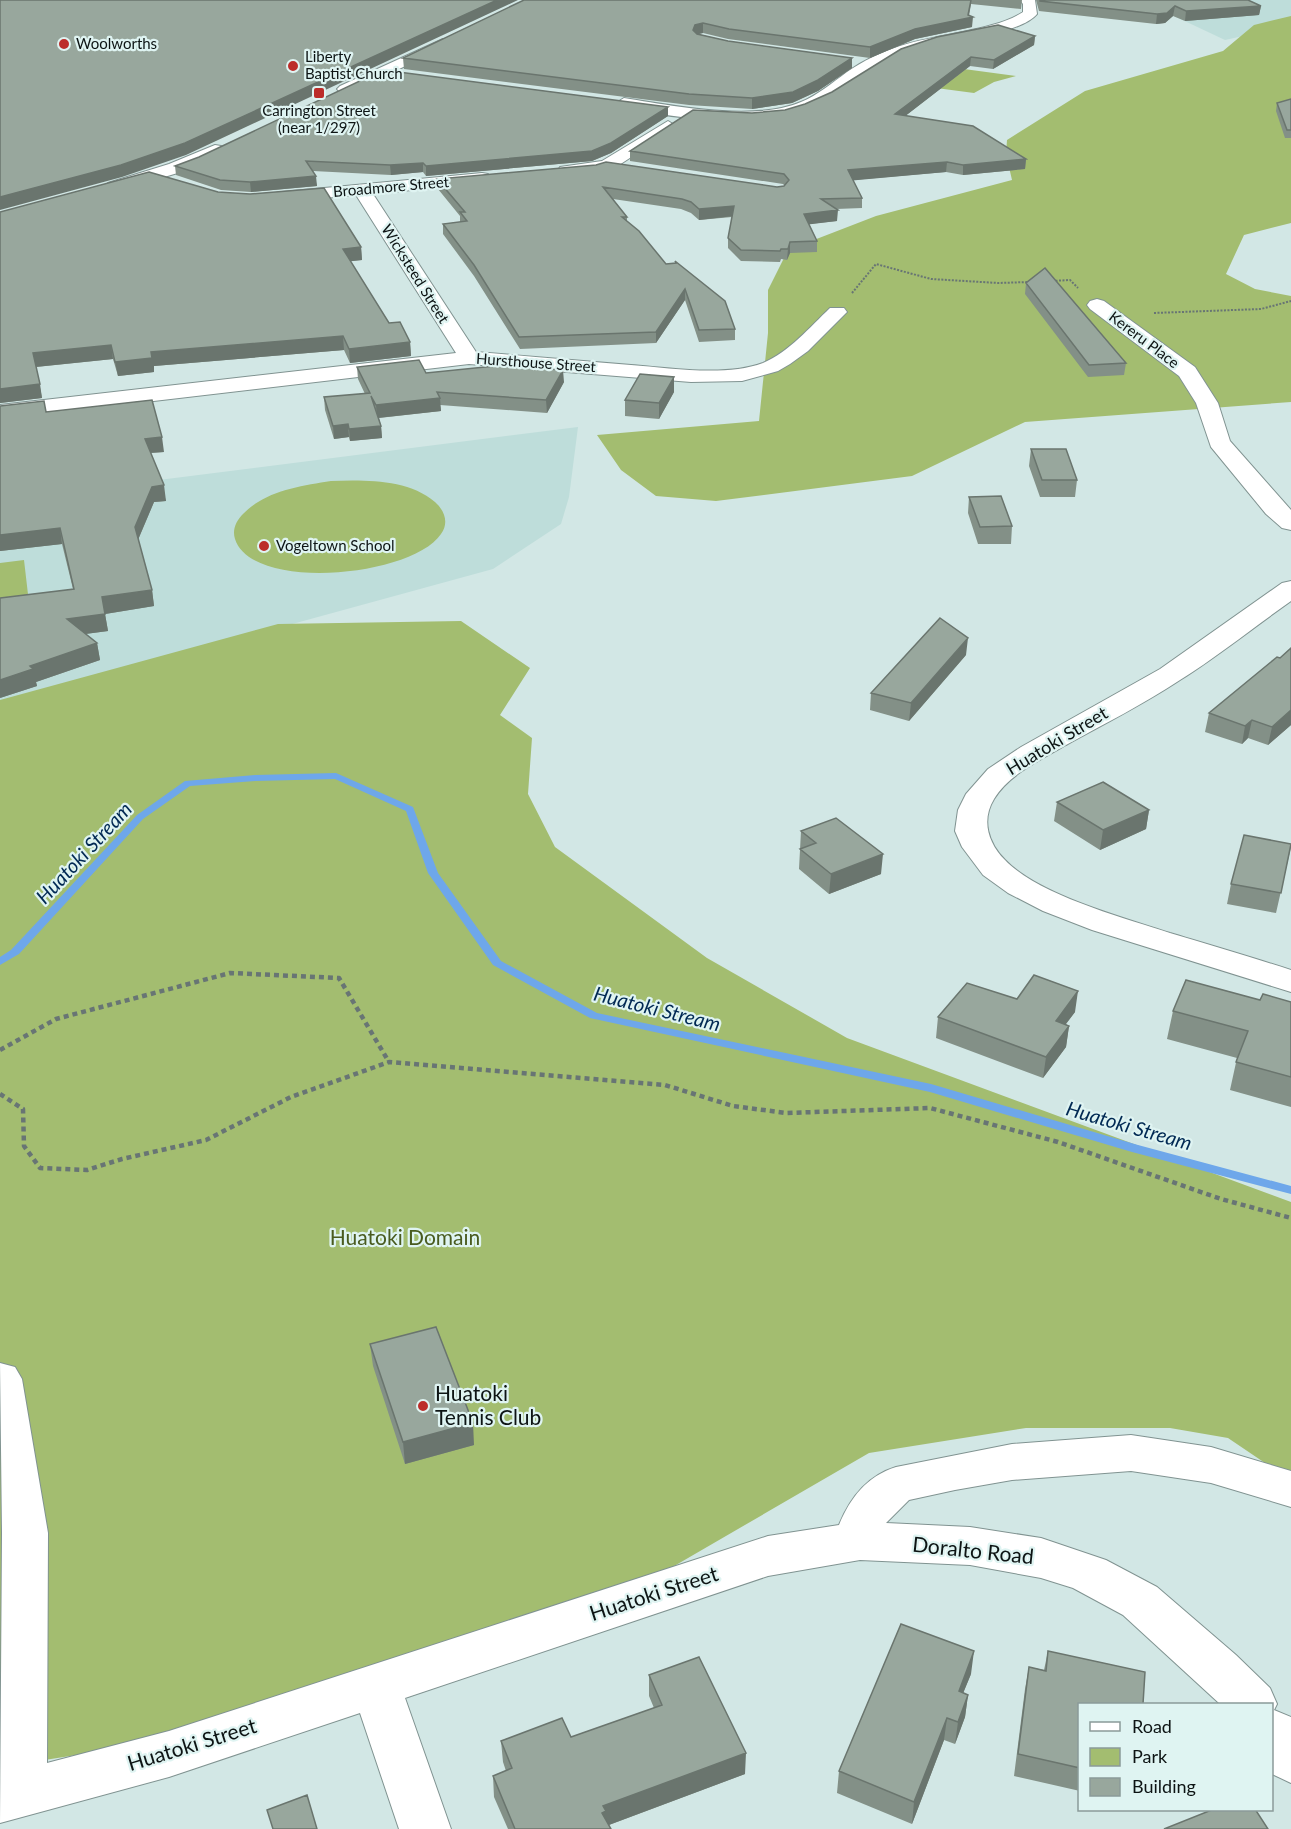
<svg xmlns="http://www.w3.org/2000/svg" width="1291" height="1829" font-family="Lato,sans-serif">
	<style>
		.built { fill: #beddda }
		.green { fill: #a3bd70 }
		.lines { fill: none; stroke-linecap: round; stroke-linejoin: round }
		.stream { fill: #6ea7ea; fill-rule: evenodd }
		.minor-casing { stroke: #809391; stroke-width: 2 }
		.major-casing { stroke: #809391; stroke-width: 2 }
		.path-far1 { stroke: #687574; stroke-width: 2; stroke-dasharray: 2 1.5; stroke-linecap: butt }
		.path { stroke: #687574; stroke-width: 4.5; stroke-dasharray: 5 4; stroke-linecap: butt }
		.minor { fill: #fff; fill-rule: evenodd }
		.major { fill: #fff; fill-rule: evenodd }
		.wall { fill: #839087 }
		.shaded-wall { fill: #6a756e }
		.building { fill: #98a79d; stroke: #6a756e; stroke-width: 1.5 }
		.poi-dot { fill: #bc2d2a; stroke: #dff4f2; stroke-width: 2 }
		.labels { text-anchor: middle; stroke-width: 4.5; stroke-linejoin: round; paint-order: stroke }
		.far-poi-label { font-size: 15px; fill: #0d1414; stroke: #dff4f2; text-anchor: start }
		.far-street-label { font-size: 15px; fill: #0d1414; stroke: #dff4f2 }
		.street-label { font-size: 18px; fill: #0d1414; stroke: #dff4f2 }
		.water-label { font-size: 20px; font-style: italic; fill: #012953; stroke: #dff4f2 }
		.near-park-label { font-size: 21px; fill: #495b1f; stroke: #dff4f2 }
		.near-poi-label { font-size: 21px; fill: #0d1414; stroke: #dff4f2; text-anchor: start }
		.near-street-label { font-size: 21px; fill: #0d1414; stroke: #dff4f2 }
	</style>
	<rect width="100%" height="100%" fill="#d2e7e5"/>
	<path class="built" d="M1140 0H1291V17L1243 36 1225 40Z
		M578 427 569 497 561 524 493 569 0 704V500Z"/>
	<path class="green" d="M1291 16V223L1244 235 1226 274 1255 289 1291 296V402L1025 422 912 476 716 501 656 496 621 470 597 435 759 421 768 333V290L788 250 876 216 1012 180 1006 154 1007 140 1085 91 1223 51 1254 25Z
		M897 60 1016 76 994 82 974 93 868 79Z
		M331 481C365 480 408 479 435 502 445 511 449 523 441 534 412 577 252 592 235 539 232 530 236 521 243 514 265 491 300 486 331 481Z
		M24 560 29 603 0 607V563Z
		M461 621 530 668 500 715 532 738 528 794 555 847 707 958 847 1038 1291 1202V1490L1284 1476 1228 1438 1170 1428H1026L869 1453 626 1594 102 1751 0 1767V700L278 624Z"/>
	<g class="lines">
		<path class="stream" d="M336 773 413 807 438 873 501 961 597 1013 931 1084 1138 1145 1291 1186V1194L1132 1152 930 1092 590 1018 493 965 428 873 406 811 335 779 255 781 190 786 143 819 19 954 0 965V957L11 950 137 815 185 781 255 775Z"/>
		<g class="minor-casing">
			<path id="minor" d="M1020 0H1035L1037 14C1019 35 953 39 925 48 904 54 884 61 866 73 851 82 837 95 821 104 773 131 671 119 619 106L616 103 624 98C674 106 754 122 801 102 818 95 832 83 847 72 863 61 881 52 900 46 936 34 995 31 1023 12V4Z
				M668 121 676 126 674 129 613 169 566 176 560 175 558 171 560 167 602 161Z
				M482 173 488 174 491 178 488 182 373 194 476 352C528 356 579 361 631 365 670 368 726 377 763 363 789 352 810 327 830 308H844L847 312 808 351 790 364 778 371 742 381 691 382 469 364 0 419V405L456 353 356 195 282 202 276 201 273 197 276 193 282 192Z
				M1097 299 1104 301 1195 367 1218 403 1230 441 1291 510V530L1282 528 1266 514 1211 447 1196 403 1179 376 1090 309 1087 305 1090 301Z
				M1291 581V601C1254 627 1218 656 1180 680 1144 704 1104 724 1066 745 1042 759 1009 774 994 799 981 820 988 843 1005 860 1038 895 1124 918 1170 933 1210 945 1251 957 1291 970V992L1092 930 1043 911 1008 893 983 875 962 847 955 831 958 810 966 794 988 769 1021 747 1160 669 1282 583Z
				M0 1363 15 1367 22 1379 48 1533 47 1763 169 1731 768 1536 839 1525C850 1498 867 1476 896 1467L1012 1444 1131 1435 1211 1447 1291 1471V1507L1211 1483 1131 1471 1012 1480 955 1490 909 1500 886 1523 970 1527 1041 1538 1106 1560 1157 1587 1236 1655 1270 1688 1277 1704 1274 1710 1291 1717V1783L1272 1774V1704H1220L1123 1615 1073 1588 1041 1578 970 1565 860 1560 768 1576 405 1698 451 1829H399L360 1713 169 1777 0 1823 2 1533Z"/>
		</g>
		<g class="major-casing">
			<path id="major" d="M443 39 448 40 450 43 448 46 350 92H340L337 89 340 86Z
				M215 145 221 146 223 150 221 154 181 172 114 192 108 191 105 187 108 183 169 164Z"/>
		</g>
		<path class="path-far1" d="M1052 281 1070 280 1078 288
			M852 293 876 264 931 279 998 283 1030 282
			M1154 313 1261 309 1291 301"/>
		<path class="path" d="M0 1050 56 1019 230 973 339 978 389 1062
			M0 1094 23 1109 24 1146 40 1168 87 1170 122 1159 206 1140 291 1097 389 1062 665 1085 733 1106 786 1113 930 1108 1058 1142 1221 1199 1291 1218"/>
		<use href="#minor" class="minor"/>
		<use href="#major" class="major"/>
	</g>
	<path class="wall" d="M524 0H1022L1021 9 971 4 969 16 972 27 915 39 870 58 728 39 703 33 698 34 728 41 852 58V68L818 91 792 103 752 109 689 105 404 69 403 58Z
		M1036 0H1248L1261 6 1259 15 1185 21 1173 16 1165 23 1156 24 1039 11Z
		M1035 36 1034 45 993 69 970 66 905 116 1026 159 1025 169 963 175 946 172 853 180 862 198V208L836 209 837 221 809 224 817 241V252L790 253 787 260 781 259 780 262 741 261 728 248V238L732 217 699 220 691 213 681 209 613 199 627 217V222L666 264 675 263V261L735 329V340L699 342 685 300 656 343 520 349 474 276 443 234V224L460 222V216L438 189 437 179 777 187 784 186V185L783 184 630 161V151L752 113 785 110 805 104Z
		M1291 99V138H1285L1276 111 1277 103Z
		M668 107V116L611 153 592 161 426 176 423 172 391 175 313 171 317 186 251 192 221 190 176 175 175 166Z
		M0 212 361 247 362 260 350 261 389 323 410 342 411 356 350 363 344 350 154 366V372L118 376 113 359 36 367 42 398 0 403Z
		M1026 283 1126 363 1124 375 1088 377 1025 294Z
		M357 367 426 373 525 367 564 382 547 413 440 405 441 411 379 418 381 426 382 438 350 441 349 437 334 439 325 410 324 397 365 394 358 379Z
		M674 377V392L659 419 625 416V400Z
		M46 412 164 452 151 453 166 501 154 502 138 540 152 590 154 606 105 614 108 631 85 634 97 643 100 660 36 682 37 686 0 698 73 589 62 544 0 551Z
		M1031 449 1077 480 1075 497H1040L1029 466Z
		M969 497 1012 526 1011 544H978L968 513Z
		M1291 648V725L1268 745 1248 738 1242 744 1205 732 1209 713 1280 658Z
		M966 655 909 721 870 710 871 693Z
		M1057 802 1149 810 1146 829 1100 850 1054 821Z
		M801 831 881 874 829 894 799 869Z
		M1291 847 1276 913 1227 904 1231 884Z
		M1017 999 1075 1012 1066 1024 1069 1026 1066 1047 1043 1078 936 1038 938 1017Z
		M1291 1002V1107L1230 1090 1237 1058 1167 1039 1173 1011Z
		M370 1344 474 1445 405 1464 373 1366Z
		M1048 1651 1080 1704V1791L1014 1776 1025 1689 1029 1667 1044 1670Z
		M971 1674 963 1693 968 1695 965 1717 955 1744 944 1740 912 1824 837 1793 839 1771Z
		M649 1675 745 1774 609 1825 611 1829H508L494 1797 493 1776 506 1771 503 1762 501 1741 571 1737 654 1708 649 1696Z"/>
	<path class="shaded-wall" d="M497 0H518L186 155 122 177 0 210V197Z
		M971 0 968 18 973 17 972 27 915 39 870 58V47Z
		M1175 6 1173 16 1165 23 1156 24 1157 14Z
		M1261 6 1259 15 1185 21 1186 11Z
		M703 23V33L695 35 693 30 695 25Z
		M1035 36 1034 45 993 69 994 60Z
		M971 57 970 66 895 124V114Z
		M852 58V68L818 91 792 103 752 109V98Z
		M668 107V116L611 153 592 161 426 176V166Z
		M1026 159 1025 169 963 175V165Z
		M947 162 946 172 847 181 848 170Z
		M423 163V172L391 175 390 165Z
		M316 176 317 186 251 192 250 182Z
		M734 206V216L699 220V209Z
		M838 210 837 221 804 225V214Z
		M790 242V253L787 260 788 249Z
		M361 247 362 260 344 262 343 249Z
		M685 289V300L656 343V332Z
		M343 336 344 350 154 366V372L118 376 115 362 151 352Z
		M410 342 411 356 350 363 349 349Z
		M111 345 113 359 35 367 33 353Z
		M563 370 564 382 547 413 546 400Z
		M674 377V392L659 419V403Z
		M40 384 42 398 0 403V389Z
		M440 398 441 411 377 418 376 405Z
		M348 424 349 437 334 439 333 426Z
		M381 426 382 438 350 441 349 429Z
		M162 437 164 452 147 453 145 439Z
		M164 485 166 501 154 502 137 542 135 527 152 487Z
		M60 528 62 544 0 551V535Z
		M152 590 154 606 105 614 108 631 70 636 67 619 102 597Z
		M968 638 966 655 909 721 911 703Z
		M97 643 100 660 36 682 37 686 0 698V680L30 666Z
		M1291 710V725L1268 745 1272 727Z
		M1252 720 1248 738 1242 744 1245 726Z
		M1149 810 1146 829 1100 850 1103 830Z
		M883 854 881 874 829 894 831 874Z
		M1078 991 1075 1012 1052 1042 1056 1021Z
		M1069 1026 1066 1047 1043 1078 1046 1057Z
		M473 1423 474 1445 405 1464 403 1442Z
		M974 1651 971 1674 955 1713 959 1691Z
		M968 1695 965 1717 955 1744 958 1722Z
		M947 1718 944 1740 912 1824 914 1802Z
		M746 1753 745 1774 606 1826 602 1813 603 1806Z"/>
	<path class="building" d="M0 0H497L185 143 121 165 0 197Z
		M524 0H971L968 15 973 17 915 29 870 47 729 29 703 23 695 25 693 30 697 34 728 41 852 58 818 80 793 92 752 98 689 94 403 58Z
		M1040 0H1248L1261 6 1186 11 1175 6 1167 13 1157 14 1040 1Z
		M998 25 1035 36 994 60 971 57 895 114 973 126 1026 159 963 165 947 162 848 170 862 198 821 199 838 210 804 214 817 241 790 242 788 249H781L780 251 741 250 728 238 734 206 699 209 691 202 682 199 603 187 627 217H622L639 231 666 264 676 263 675 261 725 301 735 329 699 330 685 289 656 332 519 337 474 265 443 224 467 221 460 212H465L437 179 596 165 606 162 777 187 784 186 789 180 784 174 630 151 693 110 752 113 785 110 805 104 832 92 901 49 937 37Z
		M383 70 668 107 611 143 592 151 426 166 423 163 390 165 306 161 316 176 250 182 220 180 175 166 199 157Z
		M1291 99V130H1287L1277 103Z
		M149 172 218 192 250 194 324 188 361 247 343 249 389 323 400 322 410 342 349 349 343 336 151 352 152 358 115 362 111 345 33 353 40 384 0 389V212Z
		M1045 268 1126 363 1089 365 1026 283Z
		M419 360 426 373 525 363 524 367 563 370 546 400 437 392 440 398 376 405 371 396 381 426 349 429 348 424 333 426 324 397 370 393 357 367Z
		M640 374 674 377 659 403 625 400Z
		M152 400 162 437 145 439 164 485 152 487 135 527 152 590 102 597 105 614 67 619 97 643 30 666 33 669 0 680V598L74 589 60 528 0 535V406L44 401 46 412Z
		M1031 449H1066L1077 480H1042Z
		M1001 496 1012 526 980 527 969 497Z
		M940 618 968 638 911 703 871 693Z
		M1291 648V710L1272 727 1252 720 1245 726 1209 713 1277 657 1280 658Z
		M1103 782 1149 810 1103 830 1057 802Z
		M836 818 883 854 831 874 800 849 816 843 801 831Z
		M1244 835 1291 844 1281 893 1231 884Z
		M1034 975 1078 991 1056 1021 1069 1026 1046 1057 938 1017 967 983 1017 999Z
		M1186 980 1260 1000 1263 994 1291 1002V1077L1236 1062 1248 1031 1173 1011Z
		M436 1327 473 1423 403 1442 370 1344Z
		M901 1624 974 1651 959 1691 968 1695 958 1722 947 1718 914 1802 839 1771Z
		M1048 1651 1145 1672 1143 1704H1080V1768L1018 1754 1029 1667 1046 1671Z
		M699 1657 746 1753 603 1806 606 1811 602 1813 611 1829H515L493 1776 512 1768 501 1741 562 1718 571 1737 662 1705 649 1675Z
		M307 1795 317 1829H273L267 1810Z
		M1214 1809H1255L1268 1829H1164Z"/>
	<g class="poi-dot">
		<circle cx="64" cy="44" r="6"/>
		<circle cx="293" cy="66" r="6"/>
		<rect x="313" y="87" width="12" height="12" rx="3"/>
		<circle cx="264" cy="546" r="6"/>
		<circle cx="423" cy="1406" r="6"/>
	</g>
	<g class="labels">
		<g class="far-poi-label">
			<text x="76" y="49">Woolworths</text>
			<text x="305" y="62">Liberty<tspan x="305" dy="17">Baptist Church</tspan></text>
			<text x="319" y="116" text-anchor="middle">Carrington Street<tspan x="319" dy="17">(near 1/297)</tspan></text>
			<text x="276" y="551">Vogeltown School</text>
		</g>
		<g class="far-street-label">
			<text transform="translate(391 187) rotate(-5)" y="5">Broadmore Street</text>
			<text transform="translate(415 274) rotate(58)" y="5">Wicksteed Street</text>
			<text transform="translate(1144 340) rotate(37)" y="5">Kereru Place</text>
			<text transform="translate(536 363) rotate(4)" y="5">Hursthouse Street</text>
		</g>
		<g class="street-label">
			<text transform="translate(1057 741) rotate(-31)" y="6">Huatoki Street</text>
		</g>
		<g class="water-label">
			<text transform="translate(84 853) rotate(-47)" y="7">Huatoki Stream</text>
			<text transform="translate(657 1009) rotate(14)" y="7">Huatoki Stream</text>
			<text transform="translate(1129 1126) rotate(16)" y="7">Huatoki Stream</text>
		</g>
		<g class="near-park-label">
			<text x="405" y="1245">Huatoki Domain</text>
		</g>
		<g class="near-poi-label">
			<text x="435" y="1401">Huatoki<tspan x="435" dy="24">Tennis Club</tspan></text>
		</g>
		<g class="near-street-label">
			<text transform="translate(973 1551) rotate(6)" y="7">Doralto Road</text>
			<text transform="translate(654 1594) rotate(-18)" y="7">Huatoki Street</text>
			<text transform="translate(192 1745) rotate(-17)" y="7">Huatoki Street</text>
		</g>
	</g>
	<rect x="1078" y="1703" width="195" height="108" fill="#dff4f2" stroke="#8b9a99" stroke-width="1.5"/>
	<rect x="1090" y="1722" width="30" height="9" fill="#ffffff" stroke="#8b9a99" stroke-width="1.5"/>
	<text x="1132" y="1733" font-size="18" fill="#0d1414">Road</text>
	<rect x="1090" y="1748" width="30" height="18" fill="#a3bd70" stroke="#8b9a99" stroke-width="1.5"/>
	<text x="1132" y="1763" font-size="18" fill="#0d1414">Park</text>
	<rect x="1090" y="1778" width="30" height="18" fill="#98a79d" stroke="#8b9a99" stroke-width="1.5"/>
	<text x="1132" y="1793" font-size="18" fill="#0d1414">Building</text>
</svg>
